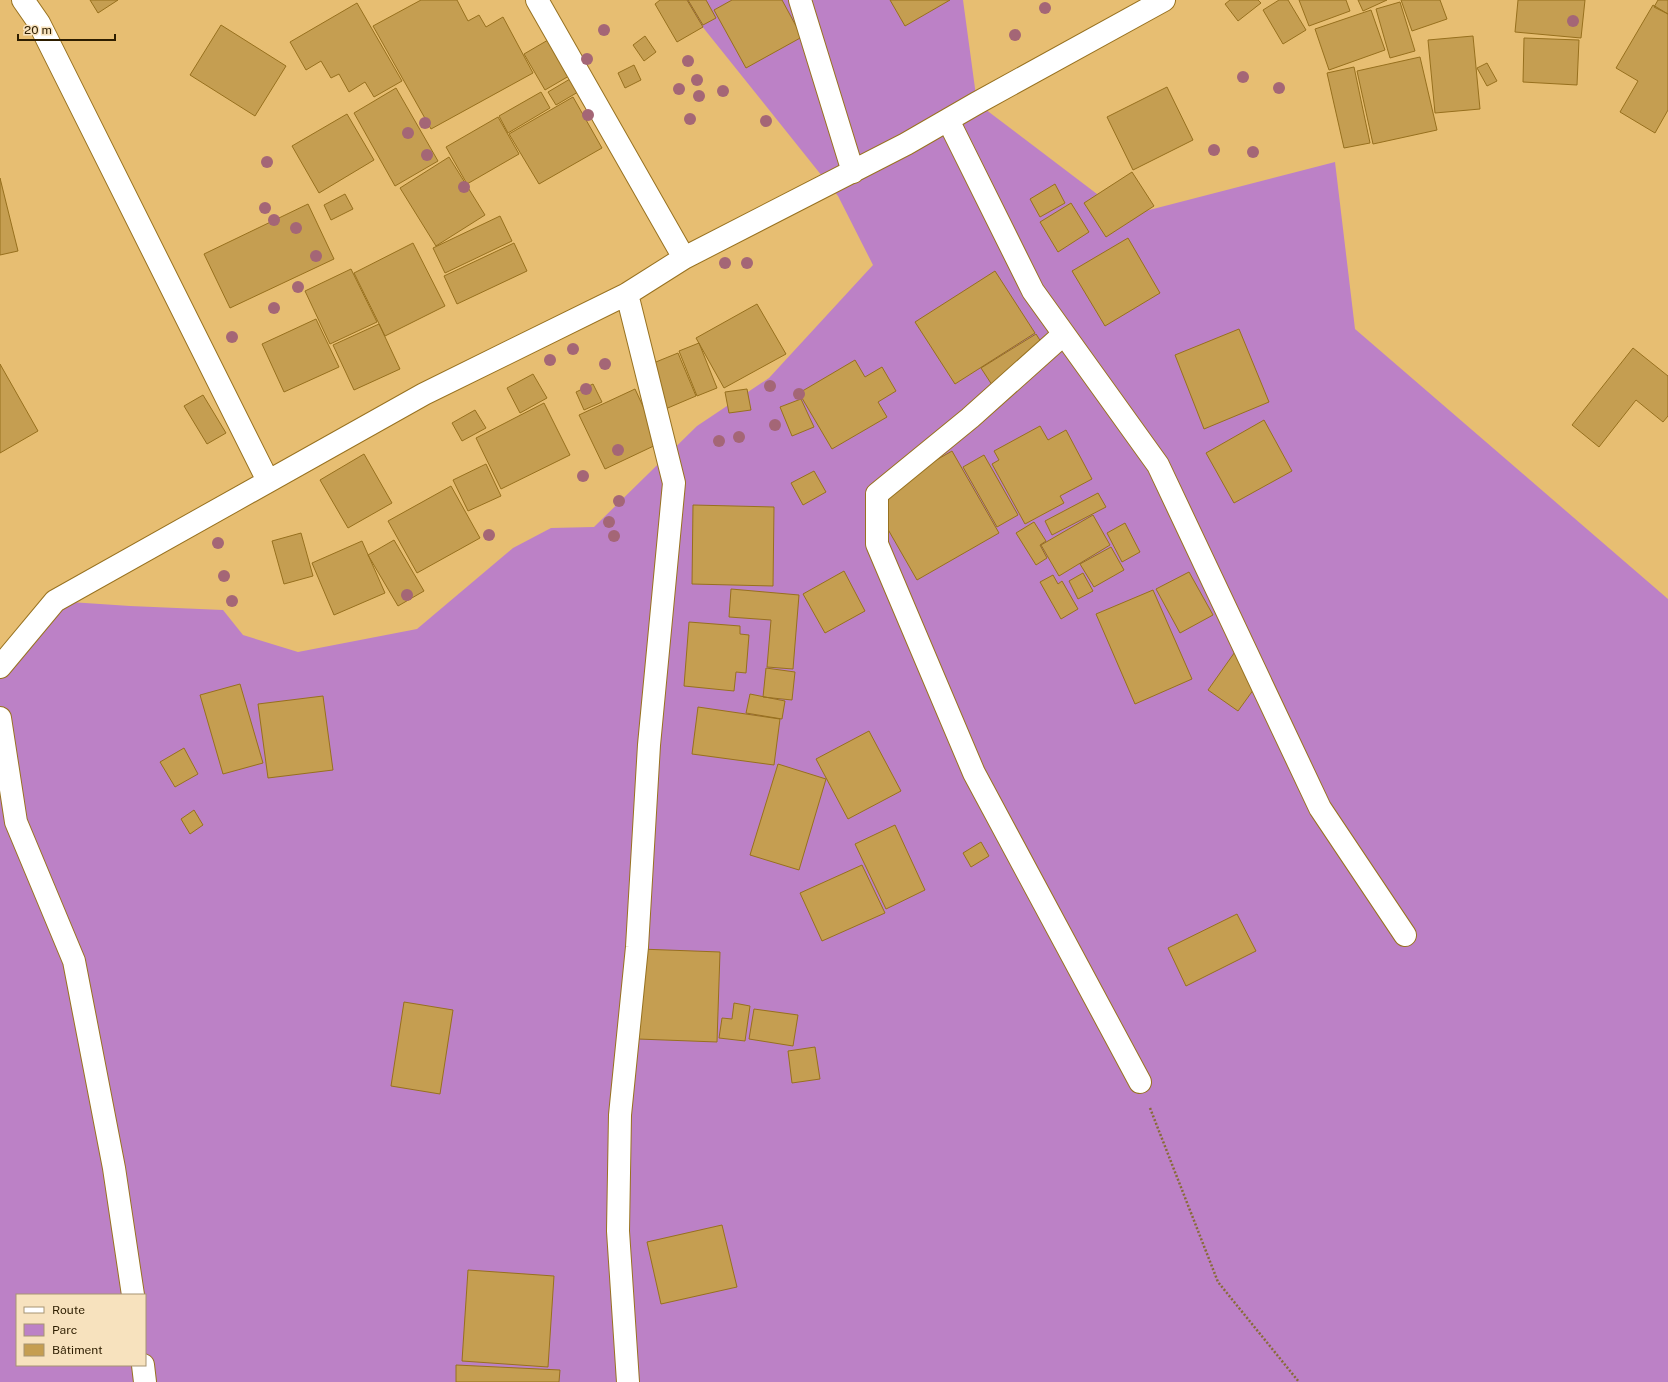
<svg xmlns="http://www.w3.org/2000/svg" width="1668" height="1382" font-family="'Public Sans',sans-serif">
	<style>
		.green { fill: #bc81c6; fill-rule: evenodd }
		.building { fill: #c59e51; stroke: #97701e }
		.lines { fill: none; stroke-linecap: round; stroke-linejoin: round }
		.minor-casing { stroke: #987220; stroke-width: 24 }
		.path { stroke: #876b37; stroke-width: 2.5; stroke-dasharray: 2 2; stroke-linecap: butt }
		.minor { stroke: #fff; stroke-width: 22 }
		.tree { fill: #a46676 }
	</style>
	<rect width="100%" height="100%" fill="#e7be72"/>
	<path class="green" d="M681 0H963L977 103 1126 216 1335 162 1355 329 1668 599V1382H0V667L55 601 130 606 223 610 243 635 298 652 417 629 513 548 551 528 594 527 697 426 769 378 873 265 838 196ZM17 1295H145V1365H17Z"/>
	<path class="building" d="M90 0H118L98 13Z
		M421 0H457L468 21 479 15 486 27 503 17 533 73 431 129 373 26Z
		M660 0H687L703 27 677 42 655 4Z
		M688 0H706L716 18 703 25Z
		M732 0H782L802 37 746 68 714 10Z
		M890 0H950L905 26Z
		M1230 0H1258L1261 3 1238 21 1225 4Z
		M1279 0H1288L1306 30 1283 44 1263 10Z
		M1299 0H1346L1350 11 1309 26Z
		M1358 0H1387L1363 11Z
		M1401 0H1440L1447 19 1412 31Z
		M1518 0H1585L1581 38 1515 32Z
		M1658 0H1668V14L1654 7Z
		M1400 2 1415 51 1390 58 1376 9Z
		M357 3 402 81 374 97 365 82 349 92 339 74 331 78 321 61 306 70 290 42Z
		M1653 5 1668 14V110L1655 133 1620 112 1638 81 1616 68Z
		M1371 10 1385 50 1329 70 1315 29Z
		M221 25 286 66 255 116 190 75Z
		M645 36 656 52 644 61 633 45Z
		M1473 36 1480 109 1435 113 1428 40Z
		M1524 38 1579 40 1577 85 1523 82Z
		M548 40 569 76 545 90 524 54Z
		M1420 57 1437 130 1373 144 1357 71Z
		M1487 63 1497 81 1487 86 1477 68Z
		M634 65 641 80 625 88 618 73Z
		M1354 67 1370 143 1344 148 1327 73Z
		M570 79 578 92 556 105 548 92Z
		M1167 87 1193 140 1133 170 1107 117Z
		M396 88 438 161 395 186 354 113Z
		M541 92 550 108 508 133 499 116Z
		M573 97 602 148 539 184 509 134Z
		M347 114 374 160 319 193 292 146Z
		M498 117 519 154 467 184 446 147Z
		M449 157 485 215 436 246 400 188Z
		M1132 172 1154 206 1106 237 1084 203Z
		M0 178 18 251 0 255Z
		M1055 184 1065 203 1040 217 1030 199Z
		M345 194 353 209 331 220 324 205Z
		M1071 203 1089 232 1058 252 1040 222Z
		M308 204 334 259 230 308 204 254Z
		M500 216 512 241 445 273 433 248Z
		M1128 238 1160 293 1105 326 1072 271Z
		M413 243 445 306 385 336 354 273Z
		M514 243 527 271 457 304 444 276Z
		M351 269 377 322 330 344 305 291Z
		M995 271 1035 333 955 384 915 322Z
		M757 304 786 354 724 388 696 338Z
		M316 319 339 367 284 392 262 344Z
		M379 324 400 369 354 390 333 345Z
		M1239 329 1269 402 1204 429 1175 355Z
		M1036 334 1050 356 996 391 981 368Z
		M699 343 717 388 697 396 679 351Z
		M1633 348 1668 376V416L1663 422 1636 400 1599 447 1572 425Z
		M678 353 696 396 663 410 646 366Z
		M855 360 865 377 882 367 896 391 878 402 887 417 832 449 799 393Z
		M0 364 38 431 0 453Z
		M533 374 547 398 520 413 507 388Z
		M593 384 602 402 584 410 576 392Z
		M635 389 660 443 605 469 579 415Z
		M747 389 751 410 729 413 725 392Z
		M203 395 226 433 207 444 184 406Z
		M801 399 814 427 792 436 780 407Z
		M544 403 570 455 501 489 476 438Z
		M475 410 486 428 462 441 452 423Z
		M1264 420 1292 471 1234 503 1206 453Z
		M1040 426 1048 440 1066 430 1092 479 1060 496 1064 503 1025 524 992 464 999 460 994 451Z
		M952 451 999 533 917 580 870 498Z
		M364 454 392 503 348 528 320 480Z
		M984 455 1018 515 997 527 963 467Z
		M486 464 501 496 468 511 453 480Z
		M814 471 826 492 803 505 791 483Z
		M451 486 480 538 417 573 388 521Z
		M1098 493 1106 507 1052 535 1045 521Z
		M693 505 774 507 773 586 692 584Z
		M1093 515 1110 545 1059 576 1041 545Z
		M1034 522 1046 541 1040 545 1047 558 1036 565 1016 533Z
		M1125 523 1140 552 1122 562 1107 533Z
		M301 533 313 576 284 584 272 541Z
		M394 540 424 591 398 606 368 555Z
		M362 541 385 593 334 615 312 563Z
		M1111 547 1124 570 1094 587 1080 564Z
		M844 571 865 611 825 633 803 594Z
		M1189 572 1213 615 1180 633 1156 589Z
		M1083 573 1093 591 1078 599 1069 581Z
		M1053 575 1058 584 1062 581 1078 609 1061 619 1040 582Z
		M731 589 799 595 793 669 767 667 771 620 729 617Z
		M1153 590 1192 679 1135 704 1096 614Z
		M689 622 740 626V634L749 635 746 673 736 672 734 691 684 686Z
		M1237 649 1267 671 1238 711 1208 690Z
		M766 668 795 672 792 700 763 697Z
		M240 684 263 763 223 774 200 695Z
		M750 694 785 701 782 719 746 713Z
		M323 696 333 770 268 778 258 704Z
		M698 707 780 719 774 765 692 754Z
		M869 731 901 791 848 819 816 759Z
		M184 748 198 774 175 787 160 762Z
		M778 764 826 779 799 870 750 855Z
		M194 810 203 825 190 834 181 819Z
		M895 825 925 890 886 909 855 844Z
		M981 842 989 856 971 867 963 853Z
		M862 865 885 913 822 941 800 893Z
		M1237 914 1256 951 1186 986 1168 948Z
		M640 949 720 952 717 1042 638 1039Z
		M404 1002 453 1010 440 1094 391 1086Z
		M734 1003 750 1006 745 1041 719 1038 722 1018 732 1019Z
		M754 1009 798 1015 793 1046 749 1039Z
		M815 1047 820 1079 792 1083 788 1051Z
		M722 1225 737 1287 661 1304 647 1242Z
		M468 1270 554 1276 548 1367 462 1361Z
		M456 1365 560 1370 559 1382H456Z"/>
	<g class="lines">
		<g class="minor-casing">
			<path id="minor" d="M23 0 39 23 268 481
				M537 0 684 258
				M800 0 853 172
				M948 120 1033 291 1158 465 1320 808 1405 935
				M627 294 674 483 649 745 637 947 620 1115 618 1231 628 1382
				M1064 334 970 418 877 494V544L974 773 1140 1082
				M0 667 55 601 424 394 627 294 684 258 906 144 977 103 1164 0
				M0 718 16 822 74 961 114 1168 133 1295
				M143 1365 145 1382"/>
		</g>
		<path class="path" d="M1150 1108 1218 1282 1299 1382"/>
		<use href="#minor" class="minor"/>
	</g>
	<g class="tree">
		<circle cx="1045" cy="8" r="6"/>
		<circle cx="1573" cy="21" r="6"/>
		<circle cx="604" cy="30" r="6"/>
		<circle cx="1015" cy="35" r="6"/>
		<circle cx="587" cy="59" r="6"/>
		<circle cx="688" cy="61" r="6"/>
		<circle cx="1243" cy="77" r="6"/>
		<circle cx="697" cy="80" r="6"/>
		<circle cx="1279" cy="88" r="6"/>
		<circle cx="679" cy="89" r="6"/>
		<circle cx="723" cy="91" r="6"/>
		<circle cx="699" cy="96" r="6"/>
		<circle cx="588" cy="115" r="6"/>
		<circle cx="690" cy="119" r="6"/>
		<circle cx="766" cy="121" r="6"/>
		<circle cx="425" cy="123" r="6"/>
		<circle cx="408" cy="133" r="6"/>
		<circle cx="1214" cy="150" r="6"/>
		<circle cx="1253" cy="152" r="6"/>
		<circle cx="427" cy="155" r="6"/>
		<circle cx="267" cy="162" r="6"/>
		<circle cx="464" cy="187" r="6"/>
		<circle cx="265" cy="208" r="6"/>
		<circle cx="274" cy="220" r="6"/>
		<circle cx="296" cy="228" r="6"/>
		<circle cx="316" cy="256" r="6"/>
		<circle cx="725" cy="263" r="6"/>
		<circle cx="747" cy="263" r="6"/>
		<circle cx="298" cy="287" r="6"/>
		<circle cx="274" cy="308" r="6"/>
		<circle cx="232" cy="337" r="6"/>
		<circle cx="573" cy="349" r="6"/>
		<circle cx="550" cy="360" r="6"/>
		<circle cx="605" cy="364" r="6"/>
		<circle cx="770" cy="386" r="6"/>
		<circle cx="586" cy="389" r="6"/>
		<circle cx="799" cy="394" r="6"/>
		<circle cx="775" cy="425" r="6"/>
		<circle cx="739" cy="437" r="6"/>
		<circle cx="719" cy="441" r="6"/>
		<circle cx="618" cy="450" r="6"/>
		<circle cx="583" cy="476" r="6"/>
		<circle cx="619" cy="501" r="6"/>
		<circle cx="609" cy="522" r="6"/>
		<circle cx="489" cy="535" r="6"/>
		<circle cx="614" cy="536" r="6"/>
		<circle cx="218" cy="543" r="6"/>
		<circle cx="224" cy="576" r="6"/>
		<circle cx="407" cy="595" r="6"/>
		<circle cx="232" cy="601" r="6"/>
	</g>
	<rect x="16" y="1294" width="130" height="72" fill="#f7e2be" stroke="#a79472"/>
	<rect x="24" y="1307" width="20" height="6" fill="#ffffff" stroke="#a79472"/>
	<text x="52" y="1314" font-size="12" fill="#2e1e00">Route</text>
	<rect x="24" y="1324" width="20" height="12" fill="#bc81c6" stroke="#a79472"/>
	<text x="52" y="1334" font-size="12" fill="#2e1e00">Parc</text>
	<rect x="24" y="1344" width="20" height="12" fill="#c59e51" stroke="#a79472"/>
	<text x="52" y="1354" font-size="12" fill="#2e1e00">Bâtiment</text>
	<path d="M18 34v6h97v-6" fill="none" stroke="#2e1e00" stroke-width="2"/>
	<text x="24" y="34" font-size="12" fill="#2e1e00" stroke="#f7e2be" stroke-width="3" paint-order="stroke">20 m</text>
</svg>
